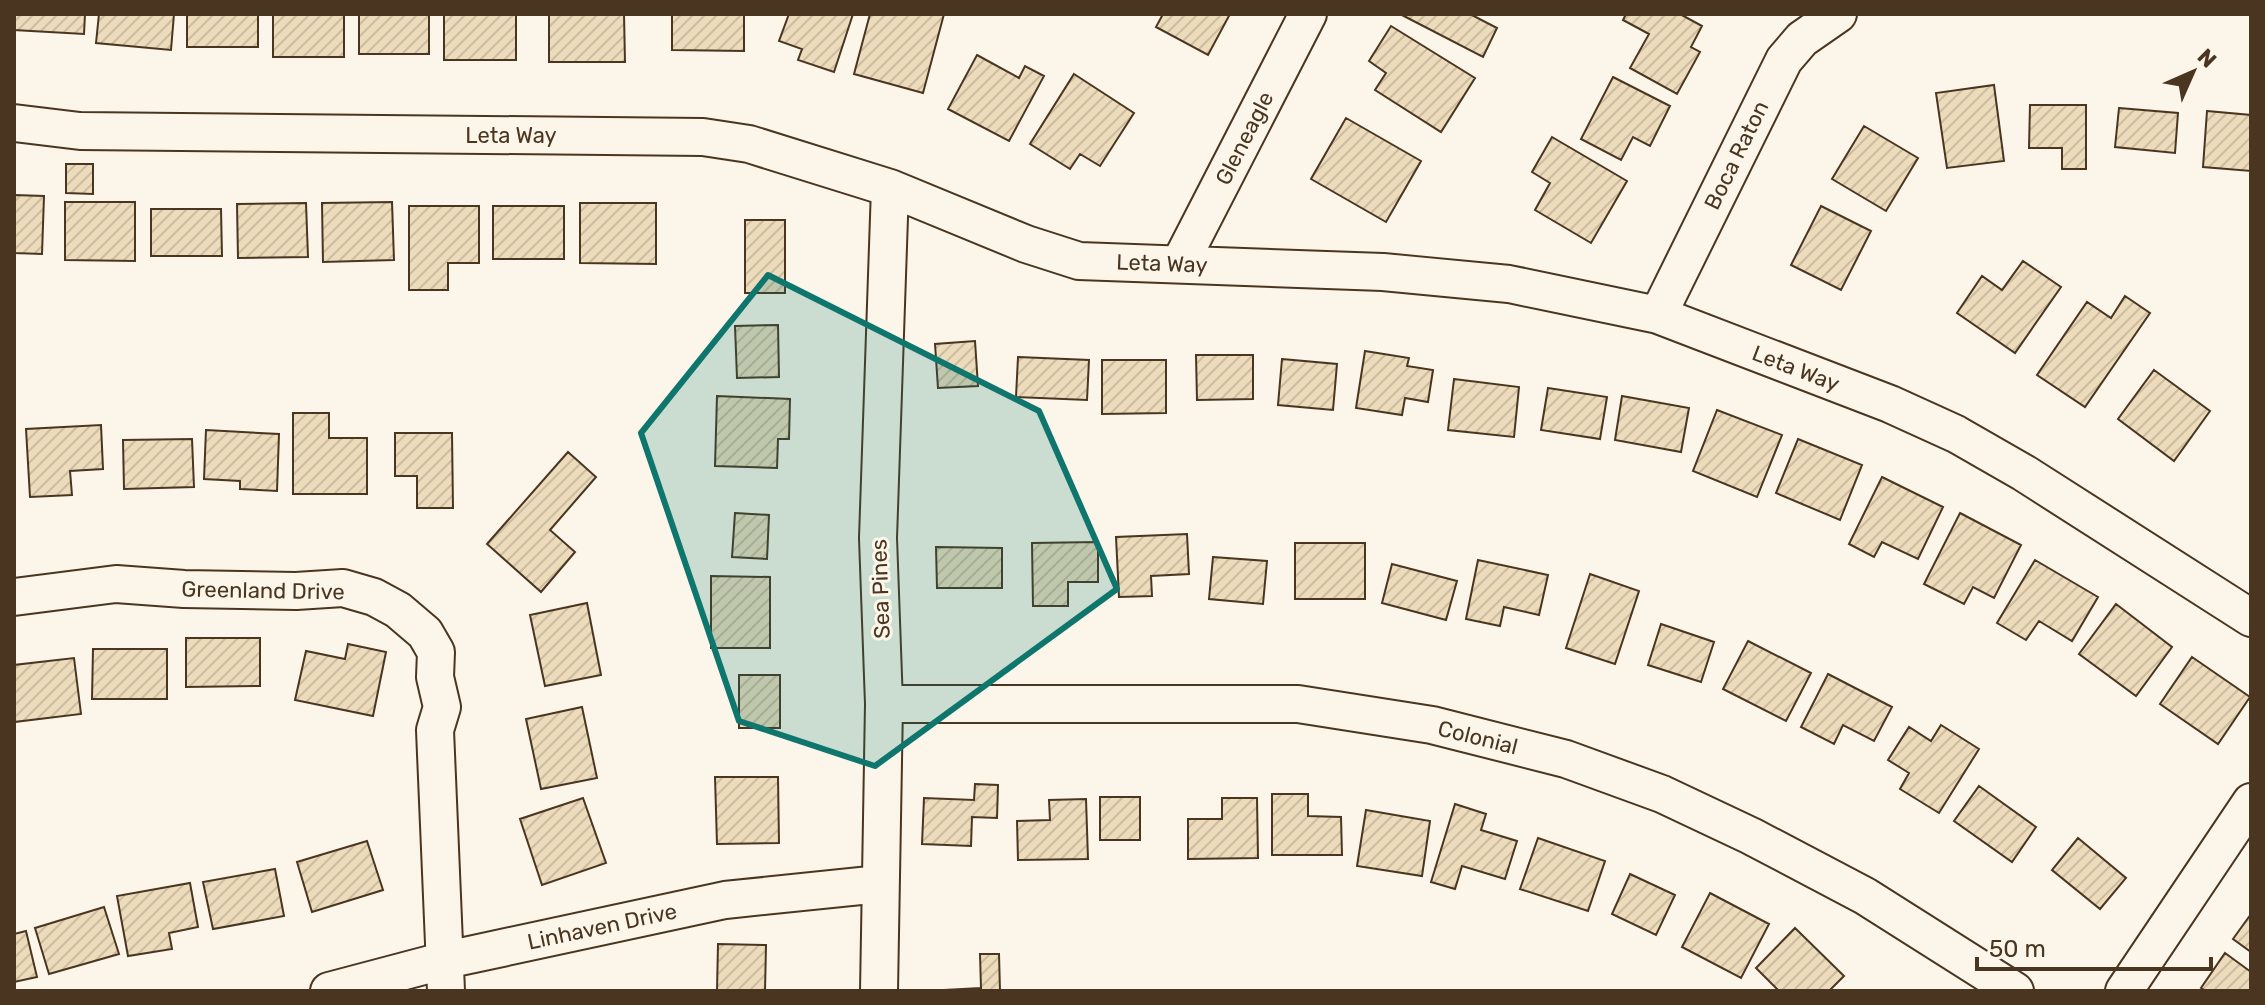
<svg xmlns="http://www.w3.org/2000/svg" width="2265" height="1005" font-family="Rubik,sans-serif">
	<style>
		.building { fill: url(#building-hatch); stroke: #4a3520; stroke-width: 2 }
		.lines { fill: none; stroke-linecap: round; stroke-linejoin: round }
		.minor-casing { stroke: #4a3520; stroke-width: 40 }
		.minor { stroke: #fbf6e9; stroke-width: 36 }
		.marked { fill: #0f766e; fill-opacity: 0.2; stroke: #0f766e; stroke-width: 6; stroke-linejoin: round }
		.labels { text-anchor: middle; stroke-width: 6; stroke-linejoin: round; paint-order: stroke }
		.street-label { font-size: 22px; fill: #4a3520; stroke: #fbf6e9 }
	</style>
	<defs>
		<pattern id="building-hatch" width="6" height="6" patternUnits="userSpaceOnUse" patternTransform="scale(2)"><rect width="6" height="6" fill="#ecdcbc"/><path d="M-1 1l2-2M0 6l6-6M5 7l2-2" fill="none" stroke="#ccbda1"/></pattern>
	</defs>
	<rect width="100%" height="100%" fill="#fbf6e9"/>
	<path class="building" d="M14 14H85L84 34 14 30Z
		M99 14H174L171 50 96 43Z
		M187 14H258V47H187Z
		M273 14H344V57H273Z
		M359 14H429V54H359Z
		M444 14H516V60H444Z
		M549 14H624L625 62H549Z
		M672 14H744V51L672 50Z
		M789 14H853L834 72 798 60 802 49 779 41Z
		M870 14H944L923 93 854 74Z
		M1163 14H1230L1208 55 1156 27Z
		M1400 14H1470L1497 28 1483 57Z
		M1626 14H1680L1702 26 1691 47 1700 52 1677 94 1630 68 1649 34 1623 20Z
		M1391 26 1475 78 1441 132 1375 90 1386 73 1369 61Z
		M977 55 1019 78 1025 66 1044 76 1009 141 948 109Z
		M1074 74 1134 113 1100 166 1080 154 1070 169 1030 144Z
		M1613 77 1670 106 1650 146 1633 137 1621 160 1581 139Z
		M1994 85 2004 161 1947 168 1936 93Z
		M2030 105H2086V169H2062V148H2029Z
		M2119 108 2178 113 2175 153 2115 147Z
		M2207 111 2251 115V171L2203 167Z
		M1346 118 1421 161 1386 222 1311 179Z
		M1864 126 1918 158 1886 211 1832 179Z
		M1552 137 1627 181 1591 243 1535 210 1550 183 1532 172Z
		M66 164H93V194L66 193Z
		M14 195 44 196 42 254 14 253Z
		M65 202H135V261L65 260Z
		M392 202 394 260 323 262 322 203Z
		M306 203 308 257 238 258 237 204Z
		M580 203H656V264L580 263Z
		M409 206H479V263H448V290H409Z
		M493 206H564V259H493Z
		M1821 206 1871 231 1841 290 1791 265Z
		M151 209H221L222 256H151Z
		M745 220H785V293H745Z
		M2023 261 2061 287 2015 353 1957 313 1982 276 2002 290Z
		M2125 296 2150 313 2085 407 2037 375 2087 302 2111 318Z
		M778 325 779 377 737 378 735 326Z
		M975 341 978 386 938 388 935 344Z
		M1365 351 1409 358 1407 366 1433 370 1428 402 1405 398 1402 415 1356 408Z
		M1196 355H1253V399L1197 400Z
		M1018 357 1089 360 1087 400 1016 397Z
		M1282 359 1337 364 1333 410 1278 405Z
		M1102 360H1166V413L1102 414Z
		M2154 370 2210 411 2174 461 2118 419Z
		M1454 379 1519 387 1514 437 1448 430Z
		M1548 388 1607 397 1600 439 1541 430Z
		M717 396 790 399 789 439H778L777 468 715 466Z
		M1622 396 1689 408 1681 452 1615 440Z
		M1717 410 1782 435 1757 497 1693 471Z
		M293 413H329V438H367V494H293Z
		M101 425 103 469 70 471 72 495 30 497 26 429Z
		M206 430 279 434 277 491 240 489V481L204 479Z
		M395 433H452L453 508H417V476H395Z
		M192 439 194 487 124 489 123 440Z
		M1798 439 1862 465 1840 520 1776 493Z
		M568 452 596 477 550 530 575 552 541 592 487 544Z
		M1882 477 1943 507 1918 559 1882 542 1874 557 1849 544Z
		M735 513 769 515 767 559 732 557Z
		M1960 513 2021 545 1994 598 1973 587 1964 604 1924 584Z
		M1187 534 1189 574 1151 576 1152 596 1119 597 1116 537Z
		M1098 542V582H1068V606H1033L1032 543Z
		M1295 543H1365V599H1295Z
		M936 547 1002 548V588H937Z
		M1213 557 1267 561 1263 604 1209 599Z
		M1478 560 1548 575 1539 615 1504 607 1500 626 1466 619Z
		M2035 560 2098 597 2072 641 2039 621 2026 640 1997 623Z
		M1392 564 1457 581 1446 620 1382 603Z
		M1590 574 1639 591 1615 664 1566 648Z
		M711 576 770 577V648H711Z
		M587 603 601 675 545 686 530 615Z
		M2116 604 2172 647 2136 696 2079 654Z
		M1661 624 1714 642 1701 682 1648 665Z
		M186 638H260V686L186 687Z
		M1748 641 1811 673 1786 721 1723 689Z
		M348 644 386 652 373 716 295 700 306 651 345 659Z
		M93 649H167V699H92Z
		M2192 657 2250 697 2218 744 2160 704Z
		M74 658 81 714 14 722V665Z
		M1828 674 1892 707 1874 741 1843 725 1834 744 1801 727Z
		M739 675H780V728H739Z
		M582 707 597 778 541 789 526 719Z
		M1941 725 1979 749 1939 813 1900 789 1909 773 1888 760 1909 727 1931 741Z
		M715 777H778L779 843 717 844Z
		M975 784 998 785 997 818 972 817 971 846 922 844 924 798 974 800Z
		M1979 786 2036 827 2012 862 1954 821Z
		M1272 794H1308V816L1341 817 1342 855H1272Z
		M1100 797H1140V840H1100Z
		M583 798 606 863 542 885 520 819Z
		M1222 798H1257L1258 858 1188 859V819H1222Z
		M1086 799 1088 859 1018 860 1017 821 1050 820 1049 800Z
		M1455 804 1486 814 1481 830 1517 841 1505 879 1462 866 1455 889 1431 882Z
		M1366 810 1430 821 1422 876 1357 866Z
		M1538 838 1605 861 1588 911 1520 889Z
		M2078 838 2126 878 2100 909 2052 870Z
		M367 841 383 890 312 912 297 862Z
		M275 869 284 916 213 929 203 882Z
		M1630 874 1675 895 1656 935 1612 914Z
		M190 883 198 927 169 933 172 949 128 956 117 896Z
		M1710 893 1769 924 1741 978 1682 947Z
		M104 907 119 954 49 974 35 928Z
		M2251 914V952L2233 939Z
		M1795 928 1844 976 1829 991H1779L1756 968Z
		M26 931 37 977 14 982V934Z
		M718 944 766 945 765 991H717Z
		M2225 953 2251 972V991H2206L2201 988Z
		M980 954H999L1000 991H925L981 988Z"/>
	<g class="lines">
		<g class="minor-casing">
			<path id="minor" d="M14 123 80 131 703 137 749 144 890 188 1026 244 1079 261 1383 272 1509 284 1658 315 1890 404 1956 434 2024 473 2251 618
				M1180 263 1308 14
				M1658 315 1784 60 1802 39 1838 14
				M14 597 116 584 184 589 296 591 343 588 374 597 398 610 425 633 436 652 435 677 442 707 435 730 446 991
				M884 704H1298L1432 725 1566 759 1662 794 1751 836 1865 896 2015 991
				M329 991 446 960 725 900 880 884
				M879 991 884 704 878 538 890 188
				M2124 991 2251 802"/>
		</g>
		<use href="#minor" class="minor"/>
	</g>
	<path class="marked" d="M768 275 1039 411 1117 589 875 766 739 721 641 433Z"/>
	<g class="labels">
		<g class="street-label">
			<text x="511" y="143">Leta Way</text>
			<text transform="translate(1244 138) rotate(-63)" y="8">Gleneagle</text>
			<text transform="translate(1736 155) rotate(-64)" y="8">Boca Raton</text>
			<text transform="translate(1162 263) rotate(2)" y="8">Leta Way</text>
			<text transform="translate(1796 368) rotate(21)" y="8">Leta Way</text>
			<text transform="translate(880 589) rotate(-92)" y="8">Sea Pines</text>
			<text transform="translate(263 590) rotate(1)" y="8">Greenland Drive</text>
			<text transform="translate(1478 737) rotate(14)" y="8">Colonial</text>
			<text transform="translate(602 926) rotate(-12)" y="8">Linhaven Drive</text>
		</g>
	</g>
	<rect width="2265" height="1005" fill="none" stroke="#4a3520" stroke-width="32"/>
	<g transform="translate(2193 72) rotate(45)" stroke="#fbf6e9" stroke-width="6" paint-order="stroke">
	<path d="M0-6L14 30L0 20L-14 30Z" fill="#4a3520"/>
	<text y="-12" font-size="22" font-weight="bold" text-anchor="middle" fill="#4a3520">N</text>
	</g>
	<path d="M1977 957v12h234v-12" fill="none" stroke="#4a3520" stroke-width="4"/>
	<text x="1989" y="957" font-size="24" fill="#4a3520" stroke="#fbf6e9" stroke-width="6" paint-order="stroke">50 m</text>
</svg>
